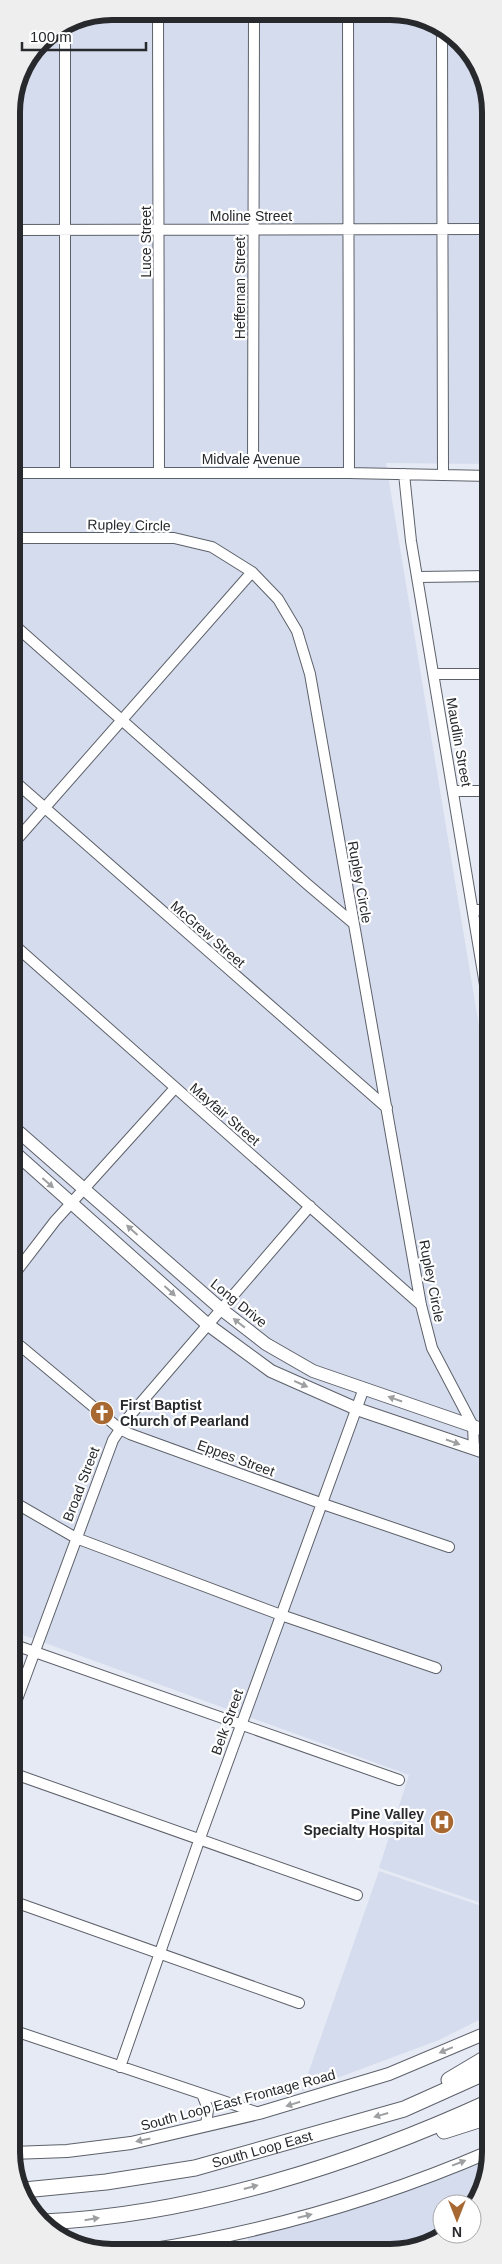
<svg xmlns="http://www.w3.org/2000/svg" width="502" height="2264" font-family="Helvetica,sans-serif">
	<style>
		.built { fill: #d5dced }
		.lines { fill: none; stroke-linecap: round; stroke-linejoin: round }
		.minor-casing { stroke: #5d616a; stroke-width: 12 }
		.major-casing { stroke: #5d616a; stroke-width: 14 }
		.highway-casing { stroke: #5d616a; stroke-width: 17 }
		.minor { stroke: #fff; stroke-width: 10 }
		.major { stroke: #fff; stroke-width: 12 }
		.highway { stroke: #fff; stroke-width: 15 }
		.oneway { fill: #9e9fa0 }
		.labels { text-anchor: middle; stroke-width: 4.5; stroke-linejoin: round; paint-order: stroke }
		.street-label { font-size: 14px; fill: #27292d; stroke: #fff }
		.poi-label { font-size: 14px; font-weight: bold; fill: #27292d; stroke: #fff; text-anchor: start }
		.rim { fill: none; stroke: #27292d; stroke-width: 6 }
	</style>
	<rect width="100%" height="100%" fill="#e6eaf5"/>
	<path class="built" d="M112 11 416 15 465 45 490 99V464L386 463 490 1093V1896L487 1905 379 1868 409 1775 12 1631V1136L24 1120 12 1110 11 106 19 73 41 41 74 19Z
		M379 1871 490 1909 491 2014 439 2040 302 2091Z
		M480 2164H486L488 2169 483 2191 472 2207V2204H442V2232L403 2252 245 2251 248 2240 247 2236 357 2206Z"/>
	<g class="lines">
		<g class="minor-casing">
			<path id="minor" d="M158 12 159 473
				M348 14 349 473
				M65 25V472
				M442 31 443 475
				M11 230 490 229
				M12 473H349L490 476
				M253 473 254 13
				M404 474 411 541 490 1015
				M12 538H174L212 547 252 572 278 599 297 631 310 674 421 1305 432 1348 473 1426 474 1449
				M418 577 490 576
				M12 623 307 884 353 923
				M434 674H490
				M12 779 387 1108
				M453 791H490
				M12 845 252 572
				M473 910H490
				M12 943 421 1305
				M12 1277 55 1221 175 1088
				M12 1339 120 1429 130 1434 323 1504 449 1547
				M12 1501 76 1538 281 1615 436 1668
				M12 1644 399 1780
				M12 1713 113 1440 127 1419 310 1206
				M12 1773 357 1895
				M12 1901 299 2003
				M12 2030 259 2113
				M12 2045 17 2032
				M120 2067 200 1838 364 1388
				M202 2094 208 2109 206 2126"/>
		</g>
		<g class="major-casing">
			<path id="major" d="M12 1126 221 1309 266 1344 313 1371 490 1432
				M12 1150 207 1324 271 1371 357 1409 490 1454
				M12 2153 67 2151 131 2143 259 2113 389 2074 491 2031
				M142 2251C261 2233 380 2199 491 2151"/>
		</g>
		<g class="highway-casing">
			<g id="highway">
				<path d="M449 2080 491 2055"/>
				<path d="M444 2131 491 2116"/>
				<path id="s1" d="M24 2190 106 2182 195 2168 404 2109 491 2070"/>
				<path d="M43 2222C194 2215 354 2164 491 2101"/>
			</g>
		</g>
		<use href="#minor" class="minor"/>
		<use href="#major" class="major"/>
		<use href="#highway" class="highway"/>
	</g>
	<defs><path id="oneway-solid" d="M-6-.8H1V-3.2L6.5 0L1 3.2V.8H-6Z" transform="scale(1.25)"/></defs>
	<g class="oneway">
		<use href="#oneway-solid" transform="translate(48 1183) rotate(41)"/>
		<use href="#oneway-solid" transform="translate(132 1230) rotate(-138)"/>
		<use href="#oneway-solid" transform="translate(170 1291) rotate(42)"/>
		<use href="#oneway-solid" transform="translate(239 1323) rotate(-142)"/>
		<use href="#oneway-solid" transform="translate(301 1384) rotate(24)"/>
		<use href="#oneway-solid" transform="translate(395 1399) rotate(-161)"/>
		<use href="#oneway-solid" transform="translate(453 1442) rotate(19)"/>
		<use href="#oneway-solid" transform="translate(446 2050) rotate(157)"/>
		<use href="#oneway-solid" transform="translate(293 2104) rotate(163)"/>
		<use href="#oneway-solid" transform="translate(381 2115) rotate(164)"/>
		<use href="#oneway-solid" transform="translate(143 2140) rotate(168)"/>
		<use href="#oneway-solid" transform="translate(459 2163) rotate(-21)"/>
		<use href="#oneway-solid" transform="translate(251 2187) rotate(-15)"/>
		<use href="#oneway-solid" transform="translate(305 2216) rotate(-14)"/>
		<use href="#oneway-solid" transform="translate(92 2219) rotate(-9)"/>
	</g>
	<defs>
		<g id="church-disc" transform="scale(1.25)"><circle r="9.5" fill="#a86831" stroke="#fff"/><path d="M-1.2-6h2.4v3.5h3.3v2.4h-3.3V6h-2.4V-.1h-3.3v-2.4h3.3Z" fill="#fff"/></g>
		<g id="hospital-disc" transform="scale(1.25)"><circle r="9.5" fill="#a86831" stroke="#fff"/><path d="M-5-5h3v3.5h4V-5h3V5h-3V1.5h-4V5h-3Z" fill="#fff"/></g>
	</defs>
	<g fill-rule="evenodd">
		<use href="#church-disc" x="102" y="1413"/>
		<use href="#hospital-disc" x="442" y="1822"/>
	</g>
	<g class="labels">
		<g class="street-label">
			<text x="251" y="221">Moline Street</text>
			<text transform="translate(146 242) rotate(-90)" y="5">Luce Street</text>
			<text transform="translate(240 288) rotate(-90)" y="5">Heffernan Street</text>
			<text x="251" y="464">Midvale Avenue</text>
			<text transform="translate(129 525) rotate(1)" y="5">Rupley Circle</text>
			<text transform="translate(459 742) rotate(80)" y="5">Maudlin Street</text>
			<text transform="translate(360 882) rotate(80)" y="5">Rupley Circle</text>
			<text transform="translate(208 934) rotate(41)" y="5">McGrew Street</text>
			<text transform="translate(225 1114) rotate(41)" y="5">Mayfair Street</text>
			<text transform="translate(432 1281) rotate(79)" y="5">Rupley Circle</text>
			<text transform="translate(239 1303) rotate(39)" y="5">Long Drive</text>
			<text transform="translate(236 1458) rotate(20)" y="5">Eppes Street</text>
			<text transform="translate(81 1484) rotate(-69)" y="5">Broad Street</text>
			<text transform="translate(227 1722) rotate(-70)" y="5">Belk Street</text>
			<text transform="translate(238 2100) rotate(-15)" y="5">South Loop East Frontage Road</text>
			<text dy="5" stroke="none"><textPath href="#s1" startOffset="242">South Loop East</textPath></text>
		</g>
		<g class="poi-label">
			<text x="120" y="1410">First Baptist<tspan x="120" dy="16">Church of Pearland</tspan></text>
			<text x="424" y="1819" text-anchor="end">Pine Valley<tspan x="424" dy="16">Specialty Hospital</tspan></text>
		</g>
	</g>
	<path d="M0 0H502V2264H0ZM112 20H390A92 92 0 0 1 482 112V2152A92 92 0 0 1 390 2244H112A92 92 0 0 1 20 2152V112A92 92 0 0 1 112 20Z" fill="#eee" fill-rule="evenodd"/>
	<path class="rim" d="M112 20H390A92 92 0 0 1 482 112V2152A92 92 0 0 1 390 2244H112A92 92 0 0 1 20 2152V112A92 92 0 0 1 112 20Z"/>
	<g transform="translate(457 2219) rotate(180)"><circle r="24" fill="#ffffff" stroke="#a9a9ab"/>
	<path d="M0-4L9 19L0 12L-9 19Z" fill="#a86831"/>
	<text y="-8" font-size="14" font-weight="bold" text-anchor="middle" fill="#27292d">N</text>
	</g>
	<path d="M22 42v8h124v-8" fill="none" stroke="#27292d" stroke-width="2.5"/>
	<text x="30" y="42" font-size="15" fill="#27292d" stroke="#ffffff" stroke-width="4" paint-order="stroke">100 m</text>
</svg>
